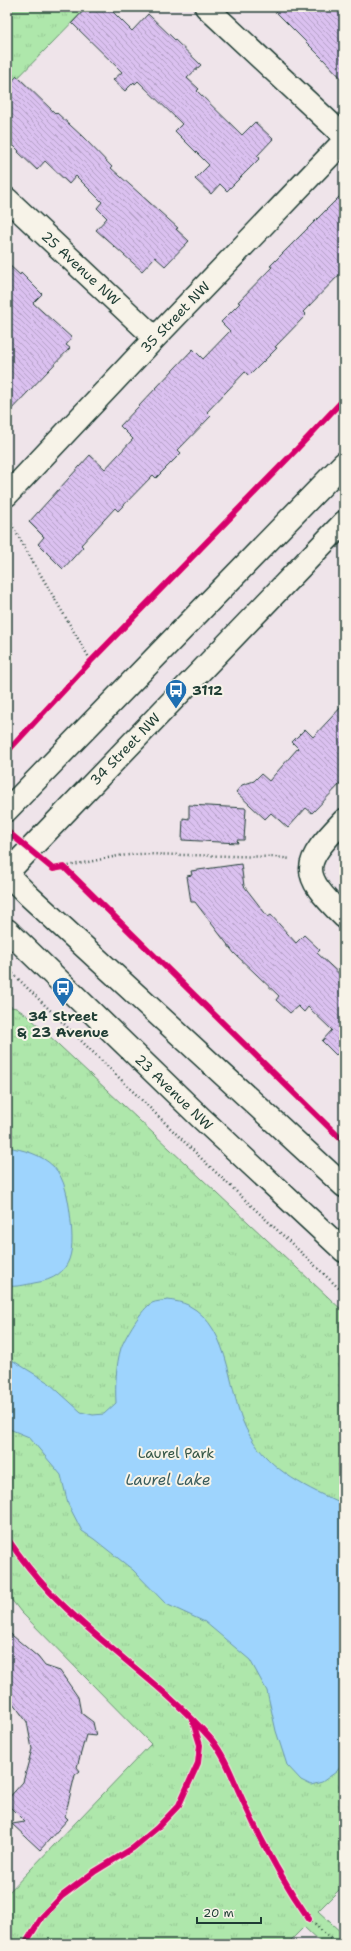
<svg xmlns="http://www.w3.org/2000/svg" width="351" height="1951" font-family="'Shantell Sans',sans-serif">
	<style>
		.park { fill: url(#park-tufts); stroke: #669270 }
		.water { fill: #9ed4fd; stroke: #6b98ad }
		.building { fill: url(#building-back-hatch); stroke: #1f3d34 }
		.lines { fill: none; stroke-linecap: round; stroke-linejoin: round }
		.street-casing { stroke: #1f3d34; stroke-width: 25 }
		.secondary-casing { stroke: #1f3d34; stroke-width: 25 }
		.path { stroke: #1f3d34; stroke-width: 2.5; stroke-dasharray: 1 3; stroke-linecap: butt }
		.street { stroke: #f7f3e8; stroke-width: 22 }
		.secondary { stroke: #f7f3e8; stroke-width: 22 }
		.cycleway-casing { stroke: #f7f3e8; stroke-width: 8 }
		.cycleway { stroke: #d6006c; stroke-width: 6 }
		.labels { text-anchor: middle; stroke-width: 4; stroke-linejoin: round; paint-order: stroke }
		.street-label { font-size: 14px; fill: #1f3d34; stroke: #f7f3e8 }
		.poi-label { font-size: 14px; font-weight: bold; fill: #1f3d34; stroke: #f7f3e8; text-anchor: start }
		.park-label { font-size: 14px; fill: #345646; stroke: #f7f3e8 }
		.water-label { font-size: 15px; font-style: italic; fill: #385b5c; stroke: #f7f3e8 }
	</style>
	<defs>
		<pattern id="park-tufts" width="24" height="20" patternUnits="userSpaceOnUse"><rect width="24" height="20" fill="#aee7ab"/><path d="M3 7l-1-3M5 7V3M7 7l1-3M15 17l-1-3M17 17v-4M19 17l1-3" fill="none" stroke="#95c794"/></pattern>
		<pattern id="building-back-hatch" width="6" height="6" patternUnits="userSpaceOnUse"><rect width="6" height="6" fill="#dbc1f0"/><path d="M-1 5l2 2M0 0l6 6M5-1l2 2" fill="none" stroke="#b19ec3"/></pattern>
	</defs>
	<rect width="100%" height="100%" fill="#efe4ea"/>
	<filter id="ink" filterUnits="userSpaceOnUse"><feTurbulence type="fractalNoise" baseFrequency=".025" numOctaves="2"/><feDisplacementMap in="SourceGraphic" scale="8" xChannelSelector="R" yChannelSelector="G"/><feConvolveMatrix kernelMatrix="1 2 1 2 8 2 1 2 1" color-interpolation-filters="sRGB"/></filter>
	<g filter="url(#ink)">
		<path class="park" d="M7 7H87L7 89Z
			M7 1006 16 1008 28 1016 344 1312V1885L318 1911 344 1935V1944H322L304 1927 287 1944H7V1894L151 1744 21 1612 7 1594Z"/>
		<path class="water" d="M7 1147C24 1150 41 1154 54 1167 65 1179 68 1198 70 1213 74 1248 76 1277 34 1283 25 1285 16 1287 7 1286Z
			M168 1300C174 1301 182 1302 188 1305 234 1329 226 1397 250 1436 271 1472 308 1488 344 1505V1763L336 1772 322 1782 311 1785 301 1780 287 1765 276 1731 267 1691 250 1660 205 1622 166 1604 133 1570 94 1539 82 1531 68 1504 61 1475 29 1437 7 1428V1357L49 1383 81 1412 93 1415 104 1414 116 1403C115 1386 116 1365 121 1348 125 1337 142 1308 152 1303 156 1301 163 1301 168 1300Z"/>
		<path class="building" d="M87 7H108L132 31 148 14 201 65 187 78 199 89 197 91 242 135 255 122 273 139 257 156 260 158 227 191 220 184 211 194 195 179 209 165 175 131 182 124 138 81 135 84 134 82 125 91 113 80 122 72 72 23Z
			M271 7H344V81L323 59Z
			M17 76 56 114 57 113 83 137 112 167 111 168 178 228 176 229 189 241 165 266 155 257 142 271 96 230 107 218 97 208 102 202 76 176 69 184 45 161 37 170 18 152 19 151 7 139V87Z
			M344 192V270L303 312 306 315 275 347 277 348 249 376 245 372 207 412 211 416 178 450 181 453 156 478 153 475 118 511 115 508 81 545 83 547 63 569 38 544 44 537 29 522 90 455 105 469 133 439 120 426 193 349 203 359 230 331 221 322 240 303 238 302 272 267 270 266Z
			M7 263 20 275 21 273 42 294 33 303 72 338 66 345 70 348 7 414Z
			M344 704V780L312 813 306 808 288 828 271 813 265 819 236 792 242 785 254 781 261 774 269 781 298 748 292 742 305 729 313 737Z
			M189 805 246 808 244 840H237L238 843 182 840 183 818 189 819Z
			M241 864 244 886 268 917 271 915 296 943 304 935 320 950 317 953 344 978V1047L336 1055 322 1041 332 1030 308 1007 304 1012 298 1006 290 1013 276 1000 279 996 234 953 195 902H191L187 876 192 875 191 871Z
			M7 1631 38 1657 45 1666 60 1671 78 1697 81 1713 93 1722 96 1736 86 1735 77 1767 80 1771 75 1775 65 1816 68 1819 40 1850 12 1824 25 1822 7 1804V1800L23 1782 32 1749 27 1722 7 1695Z"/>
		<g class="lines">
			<g class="street-casing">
				<path id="street" d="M206 7 344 136
					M7 199 155 338
					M7 495 155 338 344 141
					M344 820C302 864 298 872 344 917"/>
			</g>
			<g class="secondary-casing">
				<path id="secondary" d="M7 810 344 463
					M7 873 344 522
					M7 874 29 896 344 1186
					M7 930 200 1117 344 1251"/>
			</g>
			<path class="path" d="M7 517 91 661
				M53 869 118 856 141 854 275 857 291 859
				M7 968 205 1162 344 1293
				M309 1919 336 1944"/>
			<use href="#street" class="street"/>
			<use href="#secondary" class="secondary"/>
			<g class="cycleway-casing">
				<path id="cycleway" d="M7 752 91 661 296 450 344 399
					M7 831 53 869 64 867 344 1142
					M7 1538C20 1557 34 1575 50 1592 100 1645 163 1684 211 1739 226 1757 234 1782 244 1803 262 1843 284 1883 309 1919
					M25 1944 42 1917 62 1896 94 1872 133 1848 157 1828 179 1805 198 1763 200 1745 193 1722"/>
			</g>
			<use href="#cycleway" class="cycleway"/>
		</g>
	</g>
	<defs>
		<g id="bus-pin" transform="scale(1.15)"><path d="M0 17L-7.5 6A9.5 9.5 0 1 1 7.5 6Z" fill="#1f6fb2" stroke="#f7f3e8"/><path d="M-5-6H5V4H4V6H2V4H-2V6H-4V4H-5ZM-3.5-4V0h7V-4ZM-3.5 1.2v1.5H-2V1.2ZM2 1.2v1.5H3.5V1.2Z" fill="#fff"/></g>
	</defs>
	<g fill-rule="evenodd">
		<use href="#bus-pin" x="176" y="690"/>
		<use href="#bus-pin" x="63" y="988"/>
	</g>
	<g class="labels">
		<g class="street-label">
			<text transform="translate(81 268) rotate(43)" y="5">25 Avenue NW</text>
			<text transform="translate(175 317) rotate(-46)" y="5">35 Street NW</text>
			<text transform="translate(125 749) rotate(-46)" y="5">34 Street NW</text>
			<text transform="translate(174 1092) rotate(44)" y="5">23 Avenue NW</text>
		</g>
		<g class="poi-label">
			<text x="192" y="695">3112</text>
			<text x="63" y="1021" text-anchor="middle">34 Street<tspan x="63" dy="16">&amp; 23 Avenue</tspan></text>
		</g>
		<g class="park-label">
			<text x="176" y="1458">Laurel Park</text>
		</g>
		<g class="water-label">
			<text x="168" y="1485">Laurel Lake</text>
		</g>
	</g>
	<rect width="351" height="1951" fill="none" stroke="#f7f3e8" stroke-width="24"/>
	<rect x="12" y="12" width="327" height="1927" fill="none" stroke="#1f3d34" stroke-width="1.5" filter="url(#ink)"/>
	<path d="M197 1917v6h64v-6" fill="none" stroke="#1f3d34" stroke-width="2"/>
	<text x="203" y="1917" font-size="12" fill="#1f3d34" stroke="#f7f3e8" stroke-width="3" paint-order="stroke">20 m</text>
</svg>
